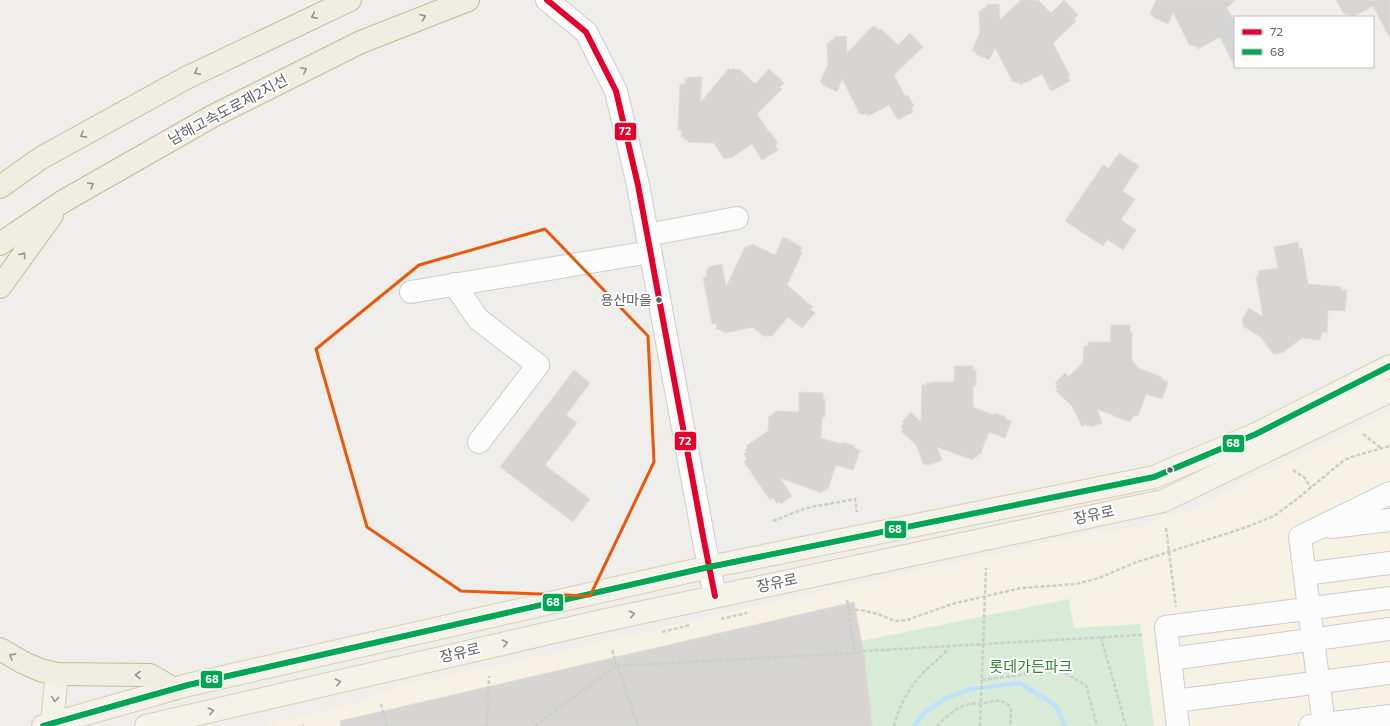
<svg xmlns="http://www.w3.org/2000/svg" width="1390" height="726" font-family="Commissioner,'Noto Sans KR',sans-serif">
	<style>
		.commercial { fill: #f7f3e4 }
		.green { fill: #d8ebd6 }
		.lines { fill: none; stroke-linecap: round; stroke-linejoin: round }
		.stream { stroke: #bfe0f9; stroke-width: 4.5 }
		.building { fill: #d6d5d3; stroke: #deddd9 }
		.minor-casing { stroke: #cbcccc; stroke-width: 24 }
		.major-casing { stroke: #d7ceb8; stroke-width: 24 }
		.highway-casing { stroke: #c8b996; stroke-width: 24 }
		.path { stroke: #cacfcc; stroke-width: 2.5; stroke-dasharray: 4 2; stroke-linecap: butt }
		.minor { stroke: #fdfcfc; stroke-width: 22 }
		.major { stroke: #f4f2e9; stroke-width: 22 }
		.highway { stroke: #f0ede3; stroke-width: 22 }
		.bus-1-casing { stroke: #fff; stroke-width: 9 }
		.bus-2-casing { stroke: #fff; stroke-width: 9 }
		.bus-1 { stroke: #e4002b; stroke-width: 6 }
		.bus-2 { stroke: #00a651; stroke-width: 6 }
		.oneway { stroke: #929393 }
		.oneway2 { stroke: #939595 }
		.marked { fill: none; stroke: #e8590c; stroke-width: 3; stroke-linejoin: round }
		.bus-dot { fill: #5f6368; stroke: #fff; stroke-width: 1.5 }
		.labels { text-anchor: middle; stroke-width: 4; stroke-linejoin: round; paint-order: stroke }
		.bus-label { font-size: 14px; fill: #5f6368; stroke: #fff; text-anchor: end }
		.street-label { font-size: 15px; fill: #5f6368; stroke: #fff }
		.park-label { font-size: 15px; fill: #348238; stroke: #fff }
		.line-badge { stroke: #fff; stroke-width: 1.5 }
		.badge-label { font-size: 11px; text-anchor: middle; font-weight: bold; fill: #fff }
	</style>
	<rect width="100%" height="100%" fill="#efeeea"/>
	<path class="commercial" d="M1390 412V726H257L357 702 399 685 561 651 747 608 1098 531 1132 528 1196 508 1243 481Z"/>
	<path class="green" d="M1069 599 1074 628 1140 624 1154 726H872L861 641Z"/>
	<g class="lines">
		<path class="stream" d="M914 726 926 711 945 699 971 689 1020 683 1056 706 1065 726"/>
	</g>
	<path class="building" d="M1021 0H1038L1051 13 1064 0 1078 15 1074 19 1076 21 1053 43 1070 76 1068 77 1070 81 1051 91 1042 74 1020 85 1019 82 1016 83 1015 81 1013 82 995 48 989 60 976 54V52L972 51 980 32 979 11H982V9L986 8V5L999 4 1000 20Z
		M1156 0H1235L1227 8 1235 22V67L1220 37 1198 49 1197 46 1194 47 1192 45 1190 46 1173 12 1168 24 1153 17 1154 16 1150 14Z
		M1336 0H1390V38L1373 6 1352 17 1350 14 1347 16 1346 13 1344 14Z
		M873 26 880 30 881 29 898 45 910 33 923 47 894 75 905 96 908 95 914 106 911 108 913 112 898 120 889 105 868 116 866 113 863 115 862 113 860 114 842 79 837 92 823 85V84L820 82 828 64 827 43H830V40H834V37L846 36 847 53Z
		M729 68 731 70 733 68 736 70 739 69 755 84 769 69 784 83 779 88 782 89 757 114 769 132H770L778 143 775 145 778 150 762 160 752 144 731 158 730 157 724 159 714 143 688 142V140H684V137H681L682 131 678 130 680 84H685V78L688 79V77H702L700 103Z
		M1119 153 1139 166 1122 191 1135 199 1121 220 1136 230 1123 250 1107 239 1103 246 1065 221 1103 165 1109 168Z
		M783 237 802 247 800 252 802 253 787 285 813 307 811 309 815 313 802 328 788 317 771 337 769 335 767 337 765 335 763 336 753 327 725 333 724 331H721V329L717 330 716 323 712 324 703 277H707L706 270 709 269 708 267 722 264 726 287 745 247 747 248 749 245 751 246 752 244 775 255Z
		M1298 242 1299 249 1302 248 1308 284 1341 287V290H1347L1345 311 1328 310 1327 333 1322 332 1320 340 1302 338 1282 353 1281 352 1277 355 1275 353 1273 354 1261 337 1243 326 1244 324 1242 323 1243 320 1242 319 1249 308 1263 317 1256 276H1259L1258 271 1278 268 1274 247Z
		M1111 325H1130V332H1132V360L1138 368 1162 377V379L1168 382 1162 399 1146 394 1138 416 1134 415 1130 422 1097 409 1102 423 1091 427 1090 425 1087 426 1086 424 1082 426 1072 406 1056 391 1058 389 1055 387 1057 385 1055 383 1065 373 1069 377 1083 362 1084 346H1088V342H1110Z
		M955 366H973V370H976V386H973V407L993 415 994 413 1006 417 1005 419 1011 421 1005 438 989 432 980 455 978 454 976 458 974 457 973 460 937 447 942 460 929 465 928 464 924 465 916 445 901 431 903 429 901 427 904 423 902 422 911 412 921 422 922 385H926V383H931V382H954Z
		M574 370 590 383 566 415 577 423 545 465 590 499 573 522 500 467Z
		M799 392 823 393V399H825V417H822L821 438 841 444 842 442 855 446 854 448 860 450 853 470 836 465 828 489 826 488 825 491 823 490 822 493 780 478 792 496 781 504 779 502 777 504 773 498 770 500 744 462 747 459 744 454 747 452 745 450 748 448 746 446 768 431 769 416H772L773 413H775V411L799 412Z
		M854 602 865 659 872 726H341L340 721Z"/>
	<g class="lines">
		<g class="minor-casing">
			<path id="minor" d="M547 0 586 32 616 91 638 185 704 541 715 596
				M647 235 737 218
				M454 284 478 319 538 365 479 442
				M411 292 650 252
				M1332 527 1390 520
				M1305 574 1390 563
				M1170 659 1390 629
				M1175 701 1390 673
				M1178 726 1166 627 1390 598
				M1310 726 1390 716
				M1324 726 1300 537 1390 493"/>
		</g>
		<g class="major-casing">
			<path id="major" d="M52 723 57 674
				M43 726 188 685 709 567 1154 477 1256 434 1390 366
				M146 726 606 620 1163 501 1390 391"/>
		</g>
		<g class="highway-casing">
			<path id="highway" d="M0 187 41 158 186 78 350 0
				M0 244 62 202 211 117 361 42 468 0
				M0 287 52 215
				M0 649 22 662 40 670 57 674 150 675 174 689"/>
		</g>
		<path class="path" d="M1363 434 1381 448
			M1293 470 1305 478 1311 488
			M773 521 806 508 855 499 857 512
			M1166 528 1176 607
			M847 600 855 653
			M849 610H860L878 614 895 621 907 620 952 604 1021 588 1076 584 1099 578 1134 563 1244 528 1274 516 1297 499 1343 461 1351 457 1390 446
			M721 619 747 613
			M662 632 690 625
			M1101 637 1126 726
			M612 650 638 726
			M982 680 1059 670 1086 685 1097 726
			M381 704 387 726
			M302 726H304
			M487 726 489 676
			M535 726 616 666 855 653 863 651 1142 635
			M894 726C900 703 911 684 928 668 937 659 942 658 949 646
			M937 726C946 717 957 706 970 704 973 703 977 704 980 704 993 703 994 696 1009 705L1011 710 1010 726
			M980 726 986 568"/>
		<use href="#minor" class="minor"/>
		<use href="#major" class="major"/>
		<use href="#highway" class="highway"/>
		<g class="bus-1-casing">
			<path id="bus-1" d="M547 0 586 32 616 91 638 185 704 541 715 596"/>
		</g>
		<g class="bus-2-casing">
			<path id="bus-2" d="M43 726 188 685 709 567 1154 477 1256 434 1390 366"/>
		</g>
		<use href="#bus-1" class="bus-1"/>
		<use href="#bus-2" class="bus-2"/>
	</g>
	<defs><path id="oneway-chevron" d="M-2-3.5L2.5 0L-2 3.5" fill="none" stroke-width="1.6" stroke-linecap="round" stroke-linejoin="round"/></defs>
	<g class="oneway">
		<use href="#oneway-chevron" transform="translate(314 16) rotate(154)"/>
		<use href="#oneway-chevron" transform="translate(423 17) rotate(-21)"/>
		<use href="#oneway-chevron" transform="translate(304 70) rotate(-26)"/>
		<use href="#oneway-chevron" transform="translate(197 72) rotate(154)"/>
		<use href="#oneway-chevron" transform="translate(83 135) rotate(151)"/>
		<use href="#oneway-chevron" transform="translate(91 185) rotate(-30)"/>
		<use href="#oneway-chevron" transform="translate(23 255) rotate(-54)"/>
		<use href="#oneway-chevron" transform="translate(12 656) rotate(-148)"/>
		<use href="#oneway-chevron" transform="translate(138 675) rotate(-180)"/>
	</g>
	<g class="oneway2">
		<use href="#oneway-chevron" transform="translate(632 614) rotate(-12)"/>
		<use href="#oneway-chevron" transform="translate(505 643) rotate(-13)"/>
		<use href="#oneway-chevron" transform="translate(338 682) rotate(-13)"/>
		<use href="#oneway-chevron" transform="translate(55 699) rotate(96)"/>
		<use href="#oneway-chevron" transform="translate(211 711) rotate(-13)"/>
	</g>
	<path class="marked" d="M545 229 648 336 654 462 590 596 461 591 367 527 316 349 419 265Z"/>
	<g class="bus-dot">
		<circle cx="659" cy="300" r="3.5"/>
		<circle cx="1170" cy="470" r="3.5"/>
	</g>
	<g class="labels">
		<g class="bus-label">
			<text x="652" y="305">용산마을</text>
		</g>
		<g class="street-label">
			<text transform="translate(228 110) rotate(-28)" y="5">남해고속도로제2지선</text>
			<text transform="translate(1094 515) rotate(-12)" y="5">장유로</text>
			<text transform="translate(777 583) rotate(-12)" y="5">장유로</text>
			<text transform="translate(460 653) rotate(-13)" y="5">장유로</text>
		</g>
		<g class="park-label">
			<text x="1031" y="672">롯데가든파크</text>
		</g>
	</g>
	<g class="line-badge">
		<rect x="614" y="122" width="23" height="19" rx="4" fill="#e4002b"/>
		<rect x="674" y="431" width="23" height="20" rx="4" fill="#e4002b"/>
		<rect x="1222" y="434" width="23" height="19" rx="4" fill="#00a651"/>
		<rect x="884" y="520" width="23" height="19" rx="4" fill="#00a651"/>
		<rect x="542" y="593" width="22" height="19" rx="4" fill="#00a651"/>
		<rect x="200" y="670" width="23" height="19" rx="4" fill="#00a651"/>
	</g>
	<g class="badge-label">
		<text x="625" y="135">72</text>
		<text x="685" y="445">72</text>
		<text x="1233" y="447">68</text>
		<text x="895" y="533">68</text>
		<text x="553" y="606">68</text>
		<text x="212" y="683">68</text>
	</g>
	<rect x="1234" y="16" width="140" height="52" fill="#ffffff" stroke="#bfc1c3"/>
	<rect x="1242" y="29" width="20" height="6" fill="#e4002b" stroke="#bfc1c3"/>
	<text x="1270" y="36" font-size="12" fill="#5f6368">72</text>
	<rect x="1242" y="49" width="20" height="6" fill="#00a651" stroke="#bfc1c3"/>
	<text x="1270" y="56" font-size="12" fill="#5f6368">68</text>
</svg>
